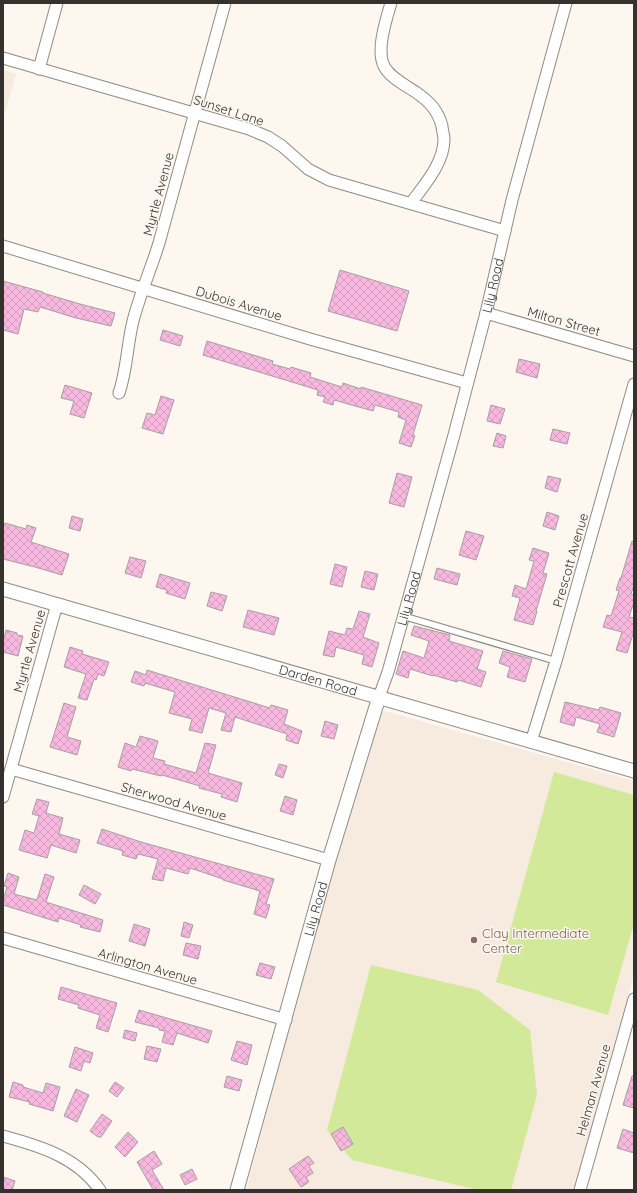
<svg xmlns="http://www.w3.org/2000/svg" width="637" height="1193" font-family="Quicksand,sans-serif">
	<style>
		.built { fill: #f7eade }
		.pitch { fill: #d1e999 }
		.building { fill: url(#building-cross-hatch); stroke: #a69ea2 }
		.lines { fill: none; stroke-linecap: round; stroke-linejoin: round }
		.service-casing { stroke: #918b85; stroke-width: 8 }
		.minor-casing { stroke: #918b85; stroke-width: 13 }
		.tertiary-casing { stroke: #918b85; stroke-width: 15 }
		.service { stroke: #fff; stroke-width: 5.5 }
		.minor { stroke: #fff; stroke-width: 11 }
		.tertiary { stroke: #fff; stroke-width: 13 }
		.education-dot { fill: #8d6e63; stroke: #fdf7f0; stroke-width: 1.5 }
		.labels { text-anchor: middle; stroke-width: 3; stroke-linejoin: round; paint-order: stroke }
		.street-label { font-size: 13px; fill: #34312f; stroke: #fdf7f0 }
		.education-label { font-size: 13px; fill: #785e54; stroke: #fdf7f0; text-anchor: start }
	</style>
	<defs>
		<pattern id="building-cross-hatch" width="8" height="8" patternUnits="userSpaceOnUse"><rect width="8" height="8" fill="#f7b7de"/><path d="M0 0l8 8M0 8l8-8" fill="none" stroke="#d49ebf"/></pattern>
	</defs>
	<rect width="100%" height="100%" fill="#fdf7f0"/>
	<path class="built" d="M3 70 16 74 3 120Z
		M385 711 634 781V975L575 1190H246L323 905 344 829 376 723 381 713Z"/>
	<path class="pitch" d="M554 772 634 795V923L608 1015 496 982Z
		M371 965 478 990 530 1030 537 1095 511 1190H478L352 1160 327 1130Z"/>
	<path class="building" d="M340 270 409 291 397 331 328 311Z
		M3 281 43 292V293L80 304 115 313 111 326 76 318 40 307 38 312 24 309 18 334 3 330Z
		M163 330 183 336 180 346 160 340Z
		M207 341 273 361 272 364 290 369 291 367 311 373 310 377 342 387 343 383 361 389V387L422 405 413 435 415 436 411 447 399 443 406 420 398 417 399 412 375 405 373 411 334 400 333 405 323 402 325 397 317 395 318 390 203 355Z
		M519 359 540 364 537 378 516 372Z
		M65 385 92 393 84 418 70 414 74 401 61 398Z
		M161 396 174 400 163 434 142 428 147 413 155 415Z
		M491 405 505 409 500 424 487 421Z
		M553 429 570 433 567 444 550 440Z
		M497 433 506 436 503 448 493 446Z
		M397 473 412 477 404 507 389 503Z
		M548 476 561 479 557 492 545 488Z
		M547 512 559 516 555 530 543 526Z
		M72 516 83 519 80 531 69 528Z
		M5 523 26 529 27 525 36 528 31 542 69 554 62 575 35 567 3 559V529Z
		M466 531 484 536 476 560 459 555Z
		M632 541 634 542V585L631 594 634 595V602L629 617 634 618V631L627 653 616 650 622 632 603 627 607 615 611 616 619 591 616 590 620 578H621Z
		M533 548 549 553 543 573 547 574 536 611H537L533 625 514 620 520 598 512 596 515 585 526 589 534 561 529 560Z
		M130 557 146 561 141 578 125 573Z
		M335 564 347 567 342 587 330 584Z
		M437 568 460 574 457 585 434 579Z
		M365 571 378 574 374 590 361 587Z
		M160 574 190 583 185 599 166 593 167 590 156 587Z
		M211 592 227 596 222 611 207 606Z
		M248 610 279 618 274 635 243 627Z
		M359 611 370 614 363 637 379 643 372 667 362 664 364 655 336 647 334 657 323 655 329 631 345 635 347 628 353 629Z
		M414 626 450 635 449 641 483 651 477 669 486 672 481 687 458 680 457 682 433 675V676L410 669 408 678 396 674 403 651 424 658 429 641 411 635Z
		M6 630 17 633V635L23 636 18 656 3 652V642Z
		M70 647 83 651 82 654 109 662 104 676 98 674 96 680 94 679 87 700 78 698 86 674 64 667Z
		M503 651 532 659 525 682 507 677 510 667 499 663Z
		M147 670 270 708 271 705 288 710 284 724 302 731 298 744 286 740 287 734 235 717 231 732 221 730 226 713 209 708 202 733 189 730 192 719 169 713 175 692 145 683 144 686 131 682 135 671 146 675Z
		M565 702 599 710 600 707 621 713 614 737 597 732 600 724 576 717 574 726 560 722Z
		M64 703 76 707 67 737 81 741 77 755 50 747Z
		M325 721 338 725 334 739 321 736Z
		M140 736 158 741 153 758 165 761 164 764 196 773 205 743 216 745 208 773 242 783 237 802 221 797 222 794 199 788 200 786 162 775 161 776 132 769 131 771 118 767 125 743 136 747Z
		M279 764 287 766 283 778 275 775Z
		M285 796 297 800 293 815 280 811Z
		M37 799 49 802 46 813 63 818 59 834 80 840 76 853 51 845 47 858 19 850 25 830 34 833 39 816 32 814Z
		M102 829 141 842 274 879 266 904 270 905 266 918 254 914 260 891 223 880V879L190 868 188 874 166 868 163 881 152 879 158 859 138 854 136 859 122 855 123 851 97 843Z
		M8 873 19 877 14 894 37 900 45 874 54 877 46 902 103 920 100 932 80 927 81 925 59 918 58 922 3 905V901L7 887 4 886Z
		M84 885 101 894 95 904 79 895Z
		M184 922 193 925 189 938 181 936Z
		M134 924 150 929 145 946 129 941Z
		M186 943 201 946 198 959 183 955Z
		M260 963 275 967 271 979 256 975Z
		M61 987 117 1003 108 1032 96 1028 100 1015 78 1008 79 1005 58 999Z
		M139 1010 212 1031 208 1043 177 1033 173 1045 162 1042 165 1031 159 1030V1028L135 1022Z
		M125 1030 137 1033 135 1041 123 1038Z
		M237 1041 252 1045 247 1065 231 1060Z
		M147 1046 161 1049 157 1062 144 1059Z
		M75 1047 93 1053 90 1063 84 1061 81 1071 69 1067Z
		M227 1076 242 1080 239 1091 224 1087Z
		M632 1076 634 1077V1108L623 1105Z
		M13 1082 23 1085V1087L43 1093 46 1083 60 1087 53 1111 29 1104 30 1102 9 1097Z
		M115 1082 124 1088 117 1097 109 1091Z
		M76 1089 89 1095 77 1122 64 1116Z
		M102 1114 112 1121 101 1137H98L90 1131Z
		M343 1127 353 1144 341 1151 331 1134Z
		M623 1129 634 1133V1153L617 1148Z
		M128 1132 138 1142 125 1157 115 1147Z
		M154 1151 162 1164 152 1170 164 1190H153L151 1186 137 1162Z
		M308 1156 314 1163 309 1166 313 1173 306 1177 309 1182 301 1187 289 1169Z
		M192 1169 197 1179 185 1185 180 1175Z
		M3 1177 15 1181 12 1190H3Z"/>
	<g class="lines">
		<g class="service-casing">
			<path id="service" d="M403 616 556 661"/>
		</g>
		<g class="minor-casing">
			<g id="minor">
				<path d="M391 3C386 20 376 50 384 66 390 78 407 86 417 93 430 102 438 111 442 126 442 130 444 135 444 139 444 163 425 184 411 203"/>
				<path d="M3 58 249 129 268 137 282 146 308 169 329 180 505 231"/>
				<path d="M39 69 57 3"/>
				<path d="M3 246 310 339 467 383"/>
				<path d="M486 313 634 356"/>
				<path d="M119 393C127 370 127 345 133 321 140 294 151 269 159 243L225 3"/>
				<path id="s1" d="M379 697 388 672 454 435 486 313 512 200 566 3"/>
				<path d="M531 742 556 661 634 384"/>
				<path d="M11 769 329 860"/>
				<path d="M3 797 57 604"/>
				<path d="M3 938 286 1020"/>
				<path d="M3 1136C40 1146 77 1157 100 1190"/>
				<path d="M580 1190 634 999"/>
			</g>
		</g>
		<g class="tertiary-casing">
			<g id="tertiary">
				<path id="s2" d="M3 589 634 771"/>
				<path id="s3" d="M237 1190 329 860 379 697"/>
			</g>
		</g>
		<use href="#service" class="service"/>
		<use href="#minor" class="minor"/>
		<use href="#tertiary" class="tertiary"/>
	</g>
	<circle class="education-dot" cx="474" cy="940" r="4"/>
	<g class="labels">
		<g class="street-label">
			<text transform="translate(229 110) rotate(18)" y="5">Sunset Lane</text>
			<text transform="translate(158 194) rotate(-75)" y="5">Myrtle Avenue</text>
			<text dy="5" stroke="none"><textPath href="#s1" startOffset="427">Lily Road</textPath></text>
			<text transform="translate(239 303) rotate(17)" y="5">Dubois Avenue</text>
			<text transform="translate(564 321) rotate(16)" y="5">Milton Street</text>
			<text transform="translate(570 560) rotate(-74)" y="5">Prescott Avenue</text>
			<text dy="5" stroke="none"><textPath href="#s1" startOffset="103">Lily Road</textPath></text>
			<text transform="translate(29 651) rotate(-74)" y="5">Myrtle Avenue</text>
			<text dy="5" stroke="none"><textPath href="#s2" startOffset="328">Darden Road</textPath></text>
			<text transform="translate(174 801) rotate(16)" y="5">Sherwood Avenue</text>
			<text dy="5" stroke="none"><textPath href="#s3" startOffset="292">Lily Road</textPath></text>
			<text transform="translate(148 966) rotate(16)" y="5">Arlington Avenue</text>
			<text transform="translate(593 1090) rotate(-74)" y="5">Helman Avenue</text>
		</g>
		<g class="education-label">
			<text x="482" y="938">Clay Intermediate<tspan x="482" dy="15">Center</tspan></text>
		</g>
	</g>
	<rect width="637" height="1193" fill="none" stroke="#34312f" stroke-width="8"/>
</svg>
